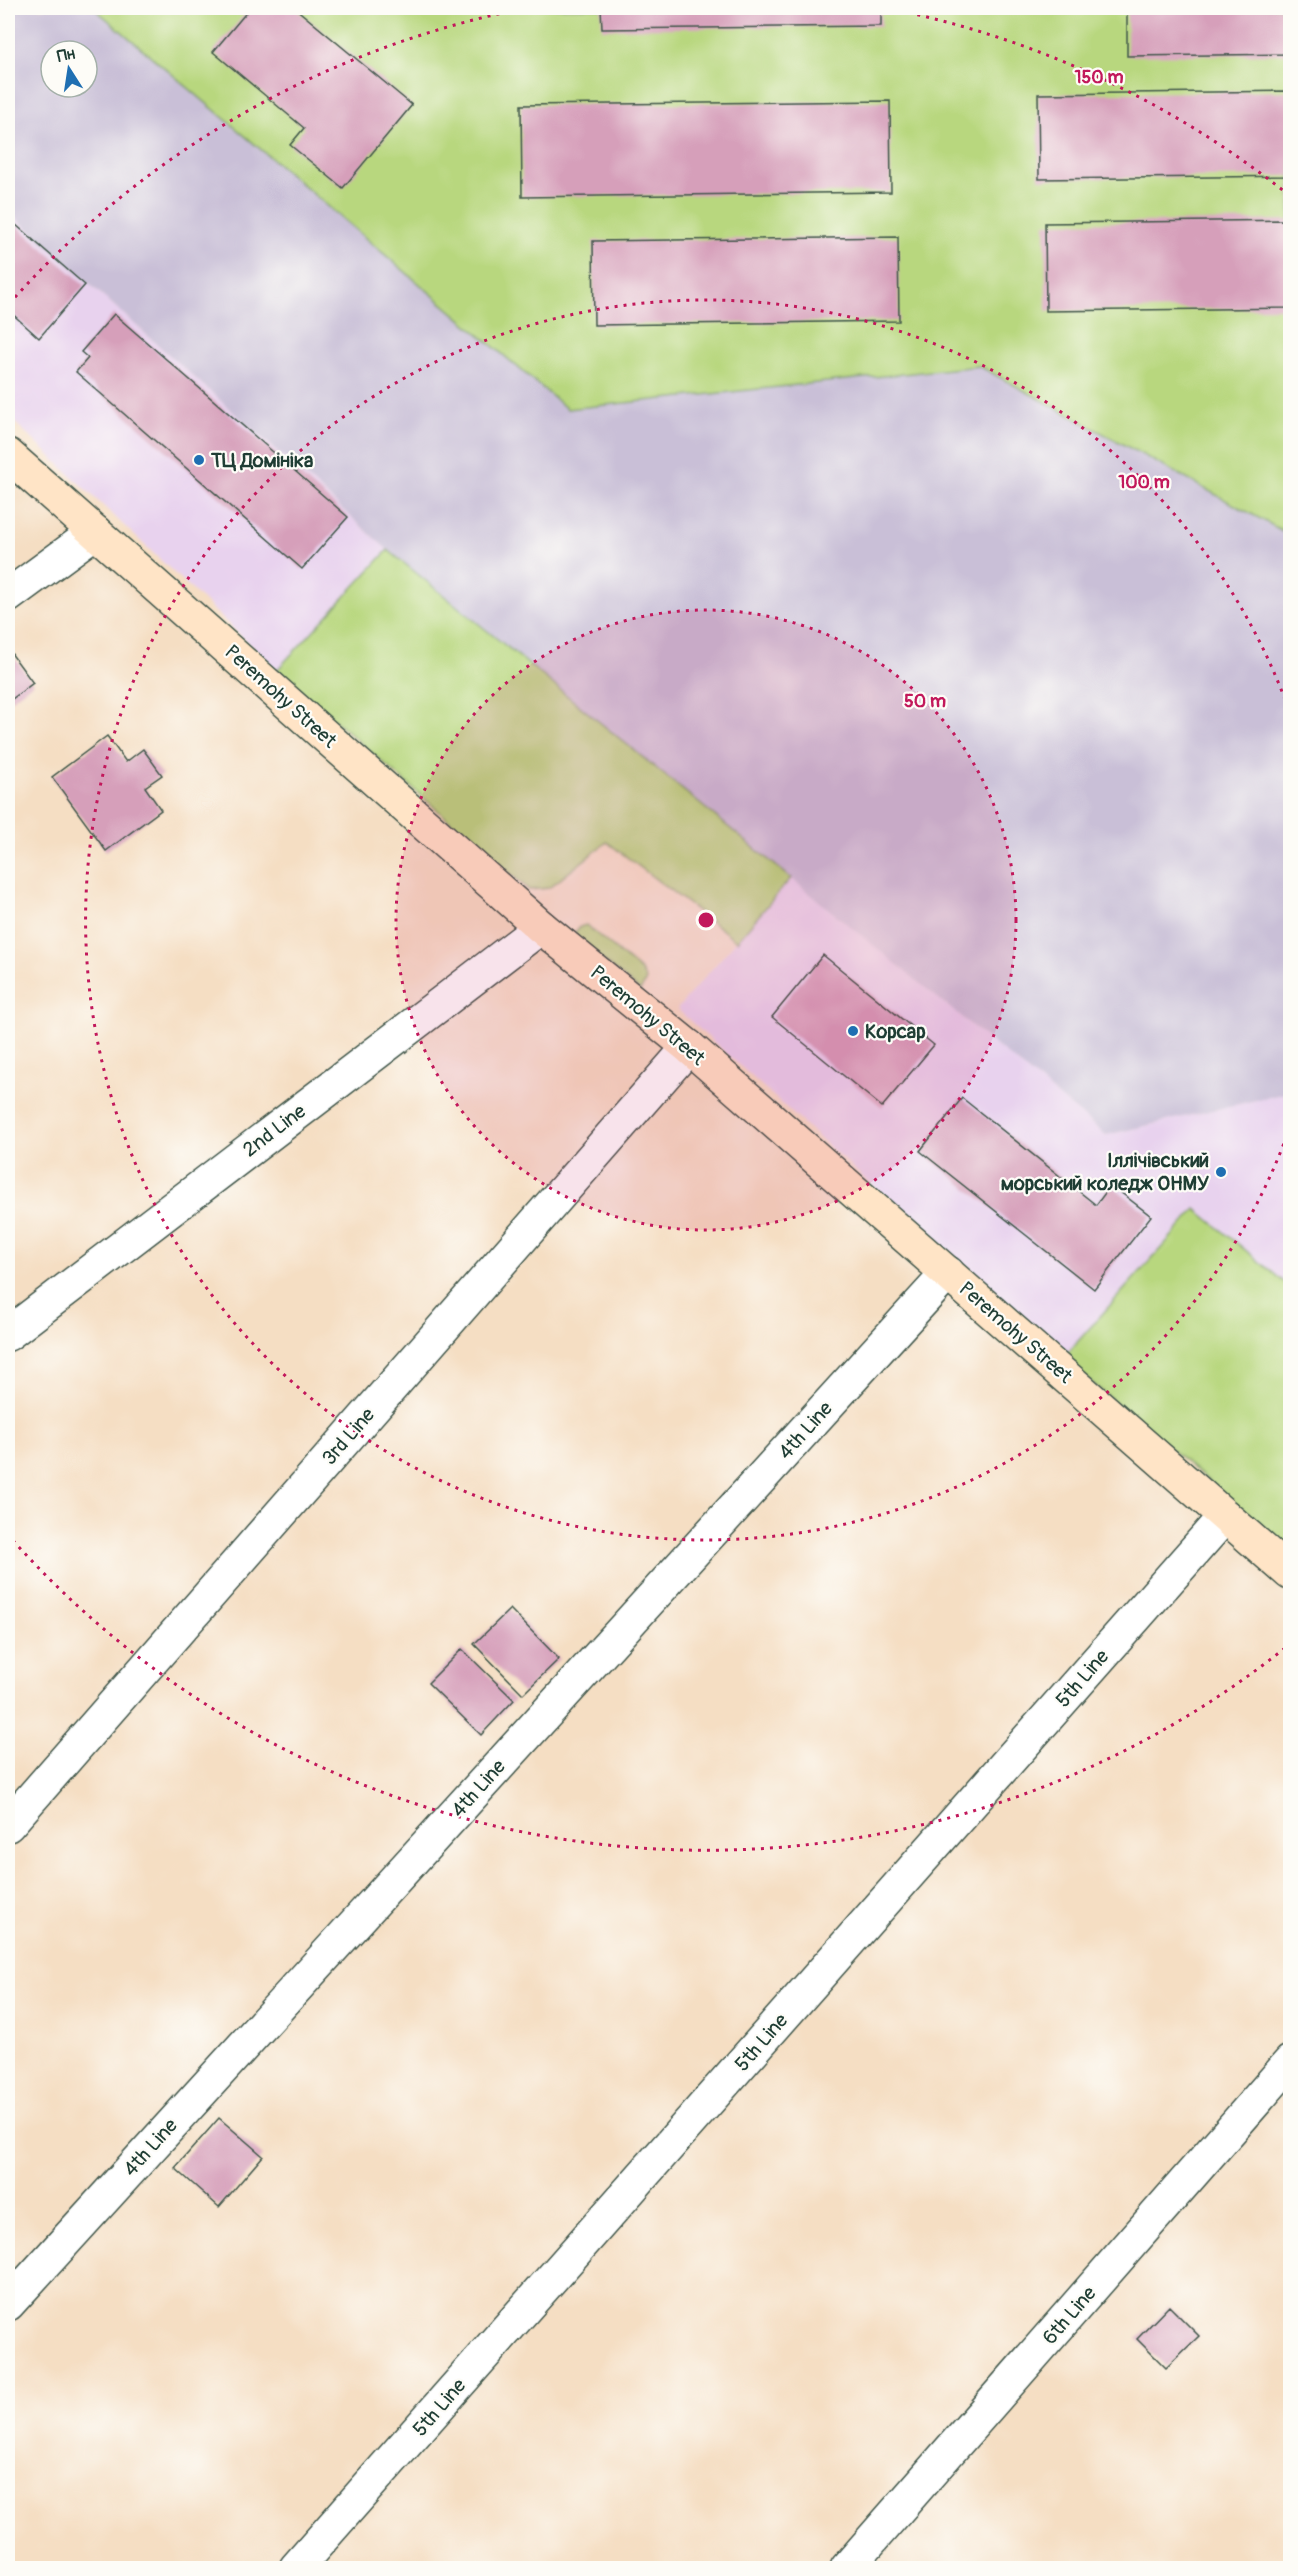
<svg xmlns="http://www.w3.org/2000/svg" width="1298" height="2576" font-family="Pangolin,sans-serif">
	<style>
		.built { fill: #e8d2ee }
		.industrial { fill: #c9bfd7; fill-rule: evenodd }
		.green { fill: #b8d77e; stroke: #6c8a59; stroke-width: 1.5 }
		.building { fill: #d69fba }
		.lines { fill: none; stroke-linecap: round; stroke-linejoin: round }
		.street-casing { stroke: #3f5549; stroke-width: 36 }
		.secondary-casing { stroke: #3f5549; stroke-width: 36 }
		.street { stroke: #fff; stroke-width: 33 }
		.secondary { stroke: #ffe4c6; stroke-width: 33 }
		.ring { fill: none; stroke: #c2185b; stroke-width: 3; stroke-dasharray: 3 6 }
		.poi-dot { fill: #1f6fb2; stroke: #fdfcf7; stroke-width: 2 }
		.labels { text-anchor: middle; stroke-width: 4.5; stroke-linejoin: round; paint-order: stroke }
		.poi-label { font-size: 20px; font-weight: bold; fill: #1f3d34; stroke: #fdfcf7; text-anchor: start }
		.street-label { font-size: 20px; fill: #1f3d34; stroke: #fdfcf7 }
		.centre { fill: #c2185b; stroke: #fdfcf7; stroke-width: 3 }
		.ring-label { font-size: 18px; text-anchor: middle; font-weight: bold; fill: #c2185b; stroke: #fdfcf7; stroke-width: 4.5; stroke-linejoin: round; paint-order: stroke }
	</style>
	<rect width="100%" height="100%" fill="#fdfcf7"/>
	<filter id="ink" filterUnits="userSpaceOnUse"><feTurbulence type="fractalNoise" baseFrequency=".0167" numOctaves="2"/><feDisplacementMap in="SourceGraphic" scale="12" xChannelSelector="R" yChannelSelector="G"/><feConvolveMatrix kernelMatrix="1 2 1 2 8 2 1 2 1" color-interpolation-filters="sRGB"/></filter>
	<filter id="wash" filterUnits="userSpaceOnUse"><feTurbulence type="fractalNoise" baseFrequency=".008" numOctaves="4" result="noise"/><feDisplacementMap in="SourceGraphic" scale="24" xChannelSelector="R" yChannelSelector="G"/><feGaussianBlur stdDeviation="1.35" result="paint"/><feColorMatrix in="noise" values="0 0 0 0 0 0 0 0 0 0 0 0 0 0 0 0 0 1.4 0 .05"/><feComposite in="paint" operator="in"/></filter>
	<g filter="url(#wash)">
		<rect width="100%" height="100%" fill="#f5dec3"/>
		<path class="built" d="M8 211 388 550 277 670 8 416Z
			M791 878 1106 1135 1290 1092V1287L1196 1209 1063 1358 677 1009Z"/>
		<path class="industrial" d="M8 8H94L567 409 979 366 1290 535V1092L1106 1135 388 550 8 211ZM51 51H87V87H51Z"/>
		<path class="green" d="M94 8H1290V535L979 366 567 409Z
			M388 550 791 878 737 941 607 842 549 888 529 890 277 670Z
			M586 925 641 971 646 980 640 991 572 935 580 927Z
			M1196 1209 1290 1287V1550L1063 1358Z"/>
		<g id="blocks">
			<path class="building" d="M250 8H295L412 105 343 188 290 145 304 128 213 52Z
				M601 8H881V26L602 29Z
				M1127 8H1290V54L1127 56Z
				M1290 91V176L1039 179 1038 94Z
				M890 101 891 192 522 197 521 105Z
				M8 218 85 285 39 338 8 310Z
				M1290 220V308L1046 311 1045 223Z
				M898 237 899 321 594 325 593 241Z
				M114 314 348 517 302 569 76 372 88 358 81 352Z
				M8 649 33 683 8 702Z
				M107 736 126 762 143 749 162 775 145 787 161 810 106 851 52 777Z
				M823 955 934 1045 882 1107 772 1017Z
				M962 1098 1096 1205 1111 1185 1151 1216 1094 1289 920 1151Z
				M510 1609 559 1659 523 1694 474 1644Z
				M462 1649 514 1700 481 1735 428 1683Z
				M219 2118 263 2156 219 2207 175 2168Z
				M1169 2306 1199 2336 1166 2368 1137 2339Z"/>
		</g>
	</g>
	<g filter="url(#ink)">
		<use href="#blocks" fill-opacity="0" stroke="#3f5549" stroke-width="1.5"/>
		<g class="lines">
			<g class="street-casing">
				<path id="street" d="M8 596 95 532
					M8 1334 541 927
					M8 1825 689 1047
					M8 2304 948 1273
					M296 2568 1225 1516
					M847 2568 1290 2062"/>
			</g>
			<g class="secondary-casing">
				<path id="secondary" d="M8 455 541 927 689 1047 1290 1573"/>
			</g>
			<use href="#street" class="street"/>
			<use href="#secondary" class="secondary"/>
		</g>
	</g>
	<circle cx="706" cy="920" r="310" fill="#c2185b" fill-opacity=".12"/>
	<g class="ring">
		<circle cx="706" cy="920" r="310"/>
		<path d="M1290 1127A620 620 0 1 1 1290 713"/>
		<path d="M1285 1648A930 930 0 0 1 9 1536M9 304A930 930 0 0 1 521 9M891 9A930 930 0 0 1 1285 192"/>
	</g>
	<g class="poi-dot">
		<circle cx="199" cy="460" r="6"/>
		<circle cx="853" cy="1031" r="6"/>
		<circle cx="1221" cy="1172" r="6"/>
	</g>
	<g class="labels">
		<g class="poi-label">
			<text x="211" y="467">ТЦ Домініка</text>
			<text x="865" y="1038">Корсар</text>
			<text x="1209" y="1167" text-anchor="end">Іллічівський<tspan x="1209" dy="23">морський коледж ОНМУ</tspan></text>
		</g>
		<g class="street-label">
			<text transform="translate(281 696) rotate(42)" y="7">Peremohy Street</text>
			<text transform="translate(648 1015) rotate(40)" y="7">Peremohy Street</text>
			<text transform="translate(274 1130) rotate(-37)" y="7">2nd Line</text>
			<text transform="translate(1016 1332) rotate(41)" y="7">Peremohy Street</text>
			<text transform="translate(805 1430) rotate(-48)" y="7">4th Line</text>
			<text transform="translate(348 1436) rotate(-49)" y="7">3rd Line</text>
			<text transform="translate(1082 1678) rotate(-49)" y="7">5th Line</text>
			<text transform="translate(478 1788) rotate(-48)" y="7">4th Line</text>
			<text transform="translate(761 2042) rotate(-49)" y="7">5th Line</text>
			<text transform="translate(150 2147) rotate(-48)" y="7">4th Line</text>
			<text transform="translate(1069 2315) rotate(-49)" y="7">6th Line</text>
			<text transform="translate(439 2407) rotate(-49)" y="7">5th Line</text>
		</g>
	</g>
	<circle cx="706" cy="920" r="9" class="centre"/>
	<g class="ring-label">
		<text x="1099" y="83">150 m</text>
		<text x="1144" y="488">100 m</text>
		<text x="925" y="707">50 m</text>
	</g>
	<rect width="1298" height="2576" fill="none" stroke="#fdfcf7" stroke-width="30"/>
	<g transform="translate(69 69) rotate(348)"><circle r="28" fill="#fdfcf7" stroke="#a4b0a9" stroke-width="1.5"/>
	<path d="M0-4.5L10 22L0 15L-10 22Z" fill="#1f6fb2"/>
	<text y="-9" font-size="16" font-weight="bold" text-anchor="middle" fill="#1f3d34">Пн</text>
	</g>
</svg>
